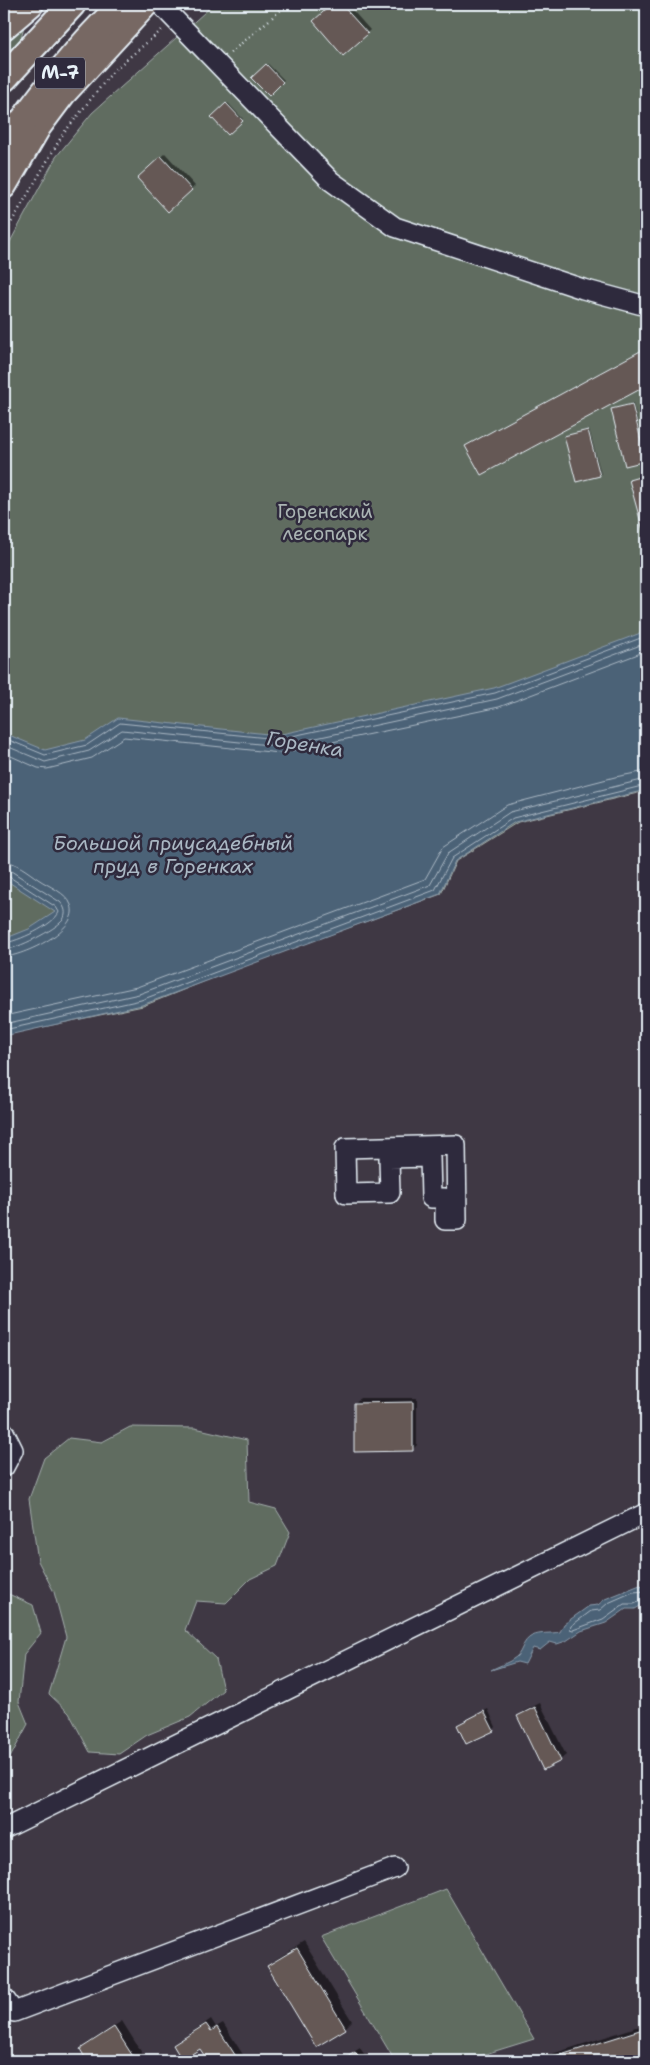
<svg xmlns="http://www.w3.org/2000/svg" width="650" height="2065" font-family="'Shantell Sans',sans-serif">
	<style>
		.green { fill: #606c61; stroke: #a4aeac }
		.water { fill: #4c6277; stroke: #8a9bab }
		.shadow { fill: #0007 }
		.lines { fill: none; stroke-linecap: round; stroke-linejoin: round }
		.shore { stroke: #aab8c4; stroke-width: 1 }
		.building { fill: #655954; stroke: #e8f1f8 }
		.minor-casing { stroke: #e8f1f8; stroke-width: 22 }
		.major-casing { stroke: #e8f1f8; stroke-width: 28 }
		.highway-casing { stroke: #e8f1f8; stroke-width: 30 }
		.path { stroke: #e8f1f8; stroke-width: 2.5; stroke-dasharray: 1 4; stroke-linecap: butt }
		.minor { stroke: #2f2a3d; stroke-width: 19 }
		.major { stroke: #776864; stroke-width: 24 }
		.highway { stroke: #776864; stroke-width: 26 }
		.labels { text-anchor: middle; stroke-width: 5; stroke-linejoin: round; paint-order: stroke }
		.shield { fill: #2f2a3d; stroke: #b0b5c0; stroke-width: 1 }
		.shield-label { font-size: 18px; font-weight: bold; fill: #e8f1f8 }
		.park-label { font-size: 19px; fill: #abb5b4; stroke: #2f2a3d }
		.water-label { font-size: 20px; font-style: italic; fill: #aab8c4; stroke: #2f2a3d }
	</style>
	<rect width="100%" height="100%" fill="#3f3844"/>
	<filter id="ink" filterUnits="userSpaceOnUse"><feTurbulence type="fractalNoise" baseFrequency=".02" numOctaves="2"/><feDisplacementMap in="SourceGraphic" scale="10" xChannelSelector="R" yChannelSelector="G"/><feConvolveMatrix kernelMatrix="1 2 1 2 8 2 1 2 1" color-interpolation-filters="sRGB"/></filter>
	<g filter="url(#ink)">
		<path class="green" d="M214 4H646V791L518 822 456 861 441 894 233 970 143 1006 4 1035V253L56 157 92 113Z
			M24 26 21 39 4 60V44Z
			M130 1427 195 1428 247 1440 249 1502 276 1509 290 1532 277 1566 250 1579 226 1603 196 1601 185 1630 216 1659 223 1690 190 1717 147 1735 119 1754 90 1752 69 1713 49 1694 66 1637 54 1592 38 1561 29 1499 44 1458 69 1438 102 1442Z
			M4 1592 33 1605 41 1633 24 1654 19 1702 28 1724 4 1769Z
			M446 1889 534 2039 463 2061H395L321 1937Z"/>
		<path class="water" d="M646 631V790L515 822 455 861 440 894 142 1005 4 1036V939L29 929 55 912 4 879V733L45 750 85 740 118 718 277 735 494 688Z
			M640 1585 646 1587 644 1604 635 1609H626L606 1623 581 1631 566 1641 557 1644 550 1642 540 1650 533 1648 525 1664 517 1662 491 1670C498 1666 509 1663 516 1657 523 1651 522 1641 532 1636 541 1632 550 1634 560 1632L564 1624 589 1606 598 1605 605 1599Z"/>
		<path class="shadow" d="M333 4H347L370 30 344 54 314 21Z
			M268 64 284 80 269 94 253 78Z
			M228 103 243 119 228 134 213 117Z
			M165 153 195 186 168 210 139 178Z
			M633 403 646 456V460L612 409Z
			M589 429 601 474 599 475 566 436Z
			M646 475V537L631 480Z
			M360 1398H417V1445L412 1450 355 1403Z
			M540 1703 566 1755 560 1760 518 1716 524 1711Z
			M488 1709 496 1727 493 1730 458 1725Z
			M304 1942 352 2021 345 2028 316 2045 268 1966 275 1960Z
			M211 2019 216 2027 223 2023 247 2061H209L200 2048 174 2045Z
			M122 2021 147 2061H89L81 2049 88 2043Z
			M646 2024V2061H530Z
			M360 2048 369 2061H340Z"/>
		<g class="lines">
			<path class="shore" d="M4 738 45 755 87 745 120 723 278 739 495 693 646 636
				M4 745 45 762 89 751 122 730 279 746 497 699 646 643
				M4 753 38 768 47 769 92 758 124 737 280 753 499 707 646 651
				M4 861C16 862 28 872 38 879 48 886 67 893 71 905 81 930 23 956 4 957
				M4 869 11 871 60 902C65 907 67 913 63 920 55 930 17 949 4 950
				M4 875 8 876 56 907 59 912C54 925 17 942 4 943
				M4 1016 137 987 425 879 443 847 507 805 615 777 646 771
				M4 1024 139 994 430 885 448 853 510 812 646 779
				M4 1030 141 1000 435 890 452 858 513 818 646 785
				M646 1591 633 1592 608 1603 600 1610 591 1611 571 1626 570 1629 573 1630 603 1619 624 1604H634L646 1599"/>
		</g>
		<path class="building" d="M332 4H341L368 34 343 56 313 21Z
			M266 64 283 82 269 96 251 78Z
			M226 103 243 121 228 135 211 117Z
			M161 156 192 190 168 212 137 178Z
			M646 348V386L481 475 465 446Z
			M646 391V425L641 392Z
			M632 404 646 461 625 466 611 409Z
			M588 430 600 476 576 482 564 436Z
			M646 475V541L629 480Z
			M413 1402V1451L354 1452V1403Z
			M535 1707 561 1761 543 1770 517 1716Z
			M484 1711 494 1731 466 1744 457 1725Z
			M297 1948 346 2029 316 2047 267 1966Z
			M206 2024 211 2031 217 2027 239 2061H208L200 2049 182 2060 173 2045Z
			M114 2027 136 2061H87L80 2049Z
			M646 2028V2061H542Z
			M355 2052 361 2061H341Z"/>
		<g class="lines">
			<g class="minor-casing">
				<path id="minor" d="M160 4 331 181 395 227 583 289 646 306
					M456 1145 457 1220H445V1198H431L430 1157 389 1158 390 1193 346 1194 345 1148Z
					M4 1432 13 1450 4 1467
					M4 1829 646 1513
					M4 1998 14 2012 395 1868"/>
			</g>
			<g class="major-casing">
				<path id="major" d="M4 27 31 4
					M4 186 39 126 63 94 146 4"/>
			</g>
			<g class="highway-casing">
				<path id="highway" d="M4 78 72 4
					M4 149C39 96 78 47 123 4"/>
			</g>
			<path class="path" d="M230 53 288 4
				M4 235 63 134 114 70 162 30"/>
			<use href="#minor" class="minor"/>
			<use href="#major" class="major"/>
			<use href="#highway" class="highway"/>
		</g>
	</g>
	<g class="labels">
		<rect class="shield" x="35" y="57.5" width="50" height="31" rx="4"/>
		<g class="shield-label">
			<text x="60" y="79">М-7</text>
		</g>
		<g class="park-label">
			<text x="325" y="518">Горенский<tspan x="325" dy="22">лесопарк</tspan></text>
		</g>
		<g class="water-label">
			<text transform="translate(305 744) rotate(9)" y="7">Горенка</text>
			<text x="173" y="850">Большой приусадебный<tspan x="173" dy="23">пруд в Горенках</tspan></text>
		</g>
	</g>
	<rect width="650" height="2065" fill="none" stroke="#2f2a3d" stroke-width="20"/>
	<rect x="10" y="10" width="630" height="2045" fill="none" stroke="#e8f1f8" stroke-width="2" filter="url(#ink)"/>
</svg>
